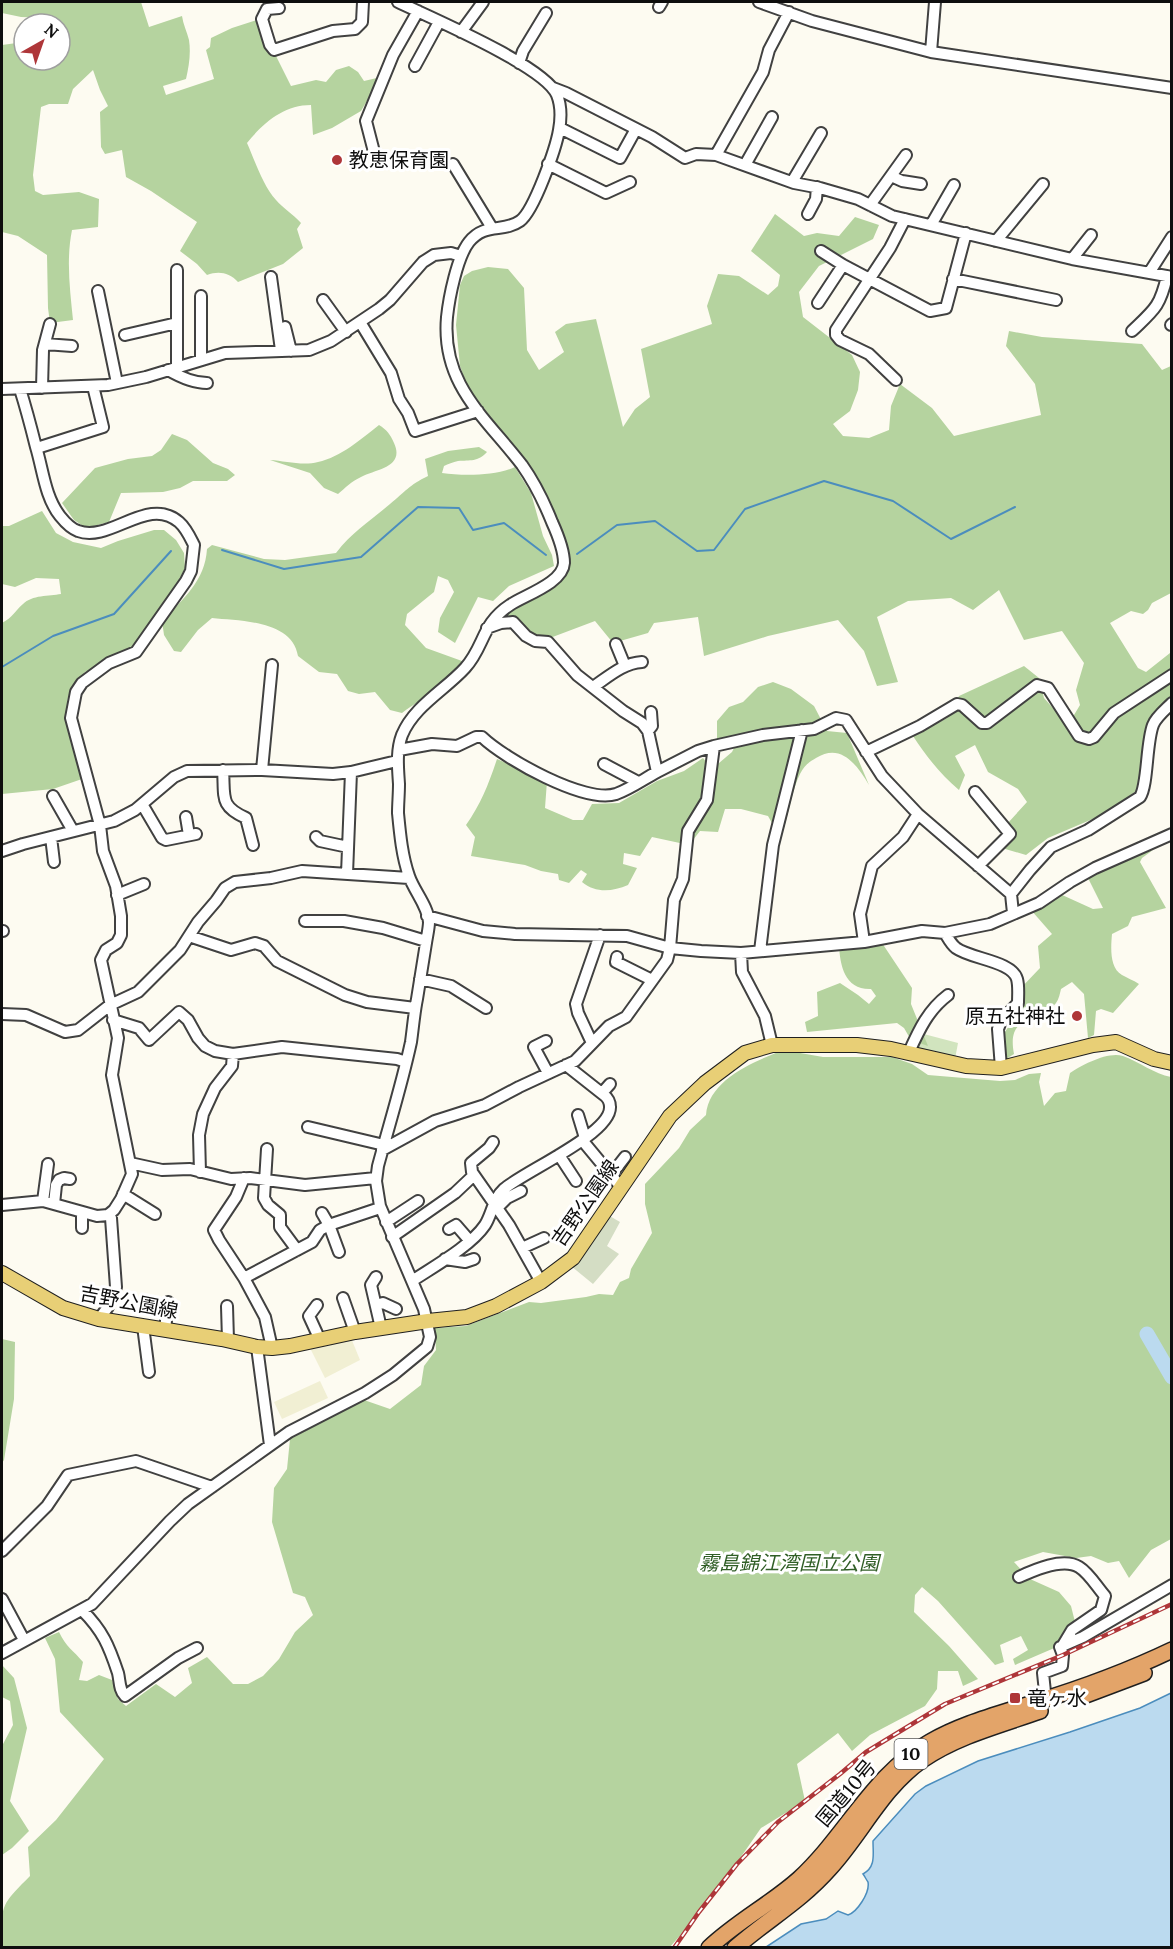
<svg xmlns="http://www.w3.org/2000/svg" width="1173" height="1949" font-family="Lora,'Noto Sans JP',serif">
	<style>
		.farmland { fill: #f1efd3 }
		.green { fill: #d1e4be }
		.forest { fill: #b5d39f }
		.cemetery { fill: #d4ddc4 }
		.water { fill: #bbdaef; stroke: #4b8dbd; stroke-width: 1.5 }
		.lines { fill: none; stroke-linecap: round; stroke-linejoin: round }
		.stream { stroke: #4b8dbd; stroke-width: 2 }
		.river { stroke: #bbdaef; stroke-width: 15 }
		.minor-casing { stroke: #414141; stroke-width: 14 }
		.major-casing { stroke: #1f1f1f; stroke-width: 16 }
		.highway-casing { stroke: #1f1f1f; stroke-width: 18 }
		.minor { stroke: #fff; stroke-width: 10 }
		.major { stroke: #e8cf76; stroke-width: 14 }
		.highway { stroke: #e3a469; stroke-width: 15 }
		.rail-casing { stroke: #ae3639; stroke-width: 4.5 }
		.rail { stroke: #fff; stroke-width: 2; stroke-dasharray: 7; stroke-linecap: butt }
		.poi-dot { fill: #ae3639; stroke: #fff; stroke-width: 2 }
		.labels { text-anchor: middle; stroke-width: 6; stroke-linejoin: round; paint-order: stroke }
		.shield { fill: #fff; stroke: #565656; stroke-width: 1.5 }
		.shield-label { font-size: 18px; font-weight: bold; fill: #0e0e0e }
		.poi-label { font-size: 20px; fill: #0e0e0e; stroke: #fff; text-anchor: start }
		.street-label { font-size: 20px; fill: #0e0e0e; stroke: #fff }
		.park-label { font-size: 20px; font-style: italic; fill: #305e26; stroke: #fff }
	</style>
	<rect width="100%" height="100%" fill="#fdfbf1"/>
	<path class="farmland" d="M351 1338 360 1360 325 1378 309 1346Z
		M320 1381 328 1398 282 1419 274 1402Z"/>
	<path class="green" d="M920 1033 958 1043 955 1059 918 1051 915 1044Z"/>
	<path class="forest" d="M2 2H141L149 27 182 16C183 24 187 32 189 40 191 53 189 66 186 79L163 86 166 95 214 79 206 50 210 47 211 38 232 28 257 20 265 45 274 52 291 86 316 80 326 82 336 70 349 66 358 72 364 81 381 77 361 111 332 128 313 135 311 105C284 105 263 123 247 143 255 161 263 186 276 200 283 208 293 214 301 223L297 229 303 248 283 264 238 282C229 272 218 271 207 275L197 264 180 251 197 222 151 191 126 177 122 150 105 154 101 147 100 112 108 106 100 90 93 70 73 89 68 104H49L41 107 33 175 35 191 43 195 79 192 99 199 98 227 72 230C66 260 70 290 73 320L50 323 48 308 47 255 18 236 2 232V45L24 42V60H60V24H46V18L21 17 2 13Z
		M775 214 804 236 817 233 839 236 855 217 879 225 873 239 819 266 799 292 803 317 852 355 860 372 858 390 850 411 833 424 843 436 869 438 889 430 891 406 900 384 932 408 954 436 1041 415 1035 384 1006 346 1009 331 1042 337 1142 344 1162 370 1171 366V593L1152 603 1148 610 1143 614 1131 611 1110 623 1138 668 1146 672 1170 653 1171 654V706L1155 725 1139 789 1102 815 1048 838 1026 855 1002 848 1007 824 1027 802 1018 789 988 772 975 745 955 756 965 775 959 790C941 775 926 756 913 736L947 718 959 696 1024 666 1039 678 1044 698 1068 725 1080 705 1076 690 1084 663 1062 631 1024 640 999 590 973 610 951 598 908 601 877 617 898 682 877 686 864 651 838 620 768 636 704 656 698 617 654 623 648 633 613 643 595 621 542 641 500 619 503 615 561 581 569 569 568 550 524 461 467 386 460 366 456 325 460 285 464 276 472 271 488 267 508 269 524 288 527 350 539 370 564 352 555 332 566 324 596 319 623 427 635 409 650 397 641 349 712 324 707 306 718 274 739 276 768 295 778 286 780 275 751 251Z
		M379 425C387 430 390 434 394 443 405 467 377 469 361 477 352 481 345 488 338 494L324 488 310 473 270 460C285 461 303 466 318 462 341 457 361 439 379 425Z
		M172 434 187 440 213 463 228 469 235 475 227 481H193L180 488 163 492 121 493 109 522 86 528 74 520 62 503 95 468 128 459 152 456 161 450Z
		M479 447 487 452C478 462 470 460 458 461 453 462 448 464 444 466L442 473C463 476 495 476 515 467L531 493 543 536 552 555 554 566 509 586 493 601 478 597 455 643 438 632 440 618 454 592 448 580 438 576 434 592 407 614 405 625 426 648 462 661C450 690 425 695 402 713L390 710 375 692 359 694 348 691 337 674 319 672 298 656C292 620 240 621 212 618L198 630 181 652 174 651 164 635 162 621C183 599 205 581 207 549L212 545 264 559 285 560 336 553C353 531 369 522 390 504 405 492 409 485 428 476L425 459 448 451Z
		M42 511 56 533 73 542 101 548 118 541 154 530H164L176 540 184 553 185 568 176 586 141 639 127 654 85 672 68 697 66 717 82 779 53 789 2 794V623C13 617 14 612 23 604 32 595 49 596 61 594L59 579 36 578 15 587 2 584V526H9Z
		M773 682 791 689 814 706 827 731 847 733 869 785C857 765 841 742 816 758 809 762 804 766 800 774 793 787 789 812 784 828L777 832 768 816 741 809H725L718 832 700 831 689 845 652 837 640 856 624 853 623 864 637 868 628 885C612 892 595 893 582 882L587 874 581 870 569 883 559 880 558 874 541 871 525 865 471 856 475 837 466 825C481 804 489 783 497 759L547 781 545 808 573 820H583L592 804 619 803 657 781 684 771 703 758 712 769 732 752 736 744 717 741V721L729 707 743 702 758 687Z
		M1153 850 1142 858 1140 862 1166 908 1132 917 1128 926 1112 934C1111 946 1109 968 1122 975 1127 978 1133 980 1139 984L1113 1013 1101 1009 1096 1011 1094 1035 1088 1038 1084 994 1072 982 1061 989C1060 993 1059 999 1056 1003 1038 1026 1006 1012 1014 1054L1006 1059C1002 1038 1000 1034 1016 1019L1019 990 1040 968 1038 946 1052 934 1031 910 1060 894 1093 909 1103 908 1087 876 1124 860Z
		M882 943 912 988 911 1004 928 1046 911 1040 904 1028 897 1023 807 1032 805 1022 818 1016 817 992 840 983 858 995 869 1004 876 996 871 989C845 990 840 966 839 945Z
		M783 1050 823 1057H892L912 1064 928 1075 1000 1081 1015 1080 1029 1074 1041 1073 1039 1082 1044 1106 1055 1093 1066 1091 1070 1073C1082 1065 1108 1051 1123 1056 1140 1062 1154 1074 1171 1077V1539L1151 1550 1129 1578 1119 1561 1108 1563 1091 1556 1076 1558 1043 1552 1014 1562 1030 1579 1059 1592 1071 1606 1076 1626V1636L1059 1646 1015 1665 1013 1659 1028 1650 1021 1636 1000 1645 1004 1662 995 1665 938 1601 922 1587 915 1595 914 1612 949 1646 978 1679 963 1686 958 1671H938L937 1689 925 1706 870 1735 852 1751 838 1733 797 1764 805 1801 761 1828 711 1900 670 1947H2C1 1905 0 1906 30 1876L28 1847 56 1820 104 1759 60 1712 55 1659 45 1638 59 1632C66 1647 73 1650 83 1662L79 1680 87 1681 99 1675 112 1680 118 1699 126 1706 156 1684 175 1697 192 1683 188 1668 207 1657 233 1684H248L263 1676 279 1659 295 1632 313 1615 305 1597 293 1593 272 1522 274 1488 287 1469 290 1439 364 1400 390 1409 421 1385 424 1366 436 1350 435 1328 466 1326 529 1302 541 1303 586 1297 599 1294 613 1295 620 1282 629 1278 631 1269 652 1233 645 1204V1184L679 1148 690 1130 706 1115C709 1079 754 1062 783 1050Z
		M2 1339 15 1342 14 1399 4 1460 2 1463Z
		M2 1665 14 1678 27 1728 10 1801 29 1831 12 1848 2 1855V1746L13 1725 10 1701 2 1697Z"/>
	<path class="cemetery" d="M608 1215 620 1222 607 1246 619 1254 593 1284 571 1266Z"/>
	<path class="water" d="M1171 1693V1947H766L801 1924 826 1919 838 1911 848 1915C857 1912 870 1893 868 1882 867 1881 864 1875 863 1874 876 1867 873 1855 873 1841L915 1794 926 1786 978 1761 1070 1732 1140 1708Z"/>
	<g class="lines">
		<path class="stream" d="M222 550 284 569 361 557 418 507 459 508 473 530 504 523 546 555
			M577 554 617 525 655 521 697 551 714 550 745 509 824 481 893 501 951 539 1015 507
			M2 667 53 636 114 614 171 551"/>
		<path class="river" d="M1147 1334 1172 1377"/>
		<g class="minor-casing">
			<path id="minor" d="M759 2 812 21 931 52 1172 88
				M659 7 662 2
				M279 8 267 9 262 19 270 45 274 50 333 31 355 29 362 22 363 2
				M461 32 483 2
				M931 52 935 2
				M519 63 523 51 546 13
				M415 66 439 22
				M553 88 566 93 652 137 685 158 696 154 716 155 794 183 820 188 858 199 892 216 1072 259 1172 277
				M560 128 620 158 636 129
				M374 152 366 121 393 55 418 11
				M716 155 763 72 769 50 789 12
				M453 164 492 228
				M548 164 606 193 630 182
				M745 165 772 117
				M891 176 902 181 921 184
				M792 182 821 133
				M870 205 906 155
				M808 214 816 199 817 187
				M931 225 954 185
				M996 241 1043 184
				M821 251 843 265 930 311 946 308 966 233
				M1072 259 1091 235
				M177 270V367
				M1149 273 1172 237
				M271 277 281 350
				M953 279 1056 300
				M98 291 117 383
				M201 296V360
				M323 300 346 332
				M818 303 843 265
				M360 322 391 373 399 399 408 413 415 431 478 411
				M1171 325 1172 324
				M285 327 291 351
				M1132 331C1154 310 1160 307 1167 276
				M125 335 177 323
				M45 344 72 346
				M168 370C180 377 193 383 207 383
				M896 380 869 354 840 340 836 335V330L890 248 905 219
				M42 388 43 350 50 324
				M2 389 108 385 146 377 225 353 309 350 331 341 379 309 390 300 423 262 434 255 451 253 461 256
				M37 448 103 427 93 386
				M616 644 625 666
				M593 687C608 677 623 663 642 662
				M648 731 652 726 651 712
				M399 750 432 744 457 746 476 737H482C505 759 585 804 616 794 630 789 644 779 657 772L648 731 642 723 623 711 577 675 548 642 535 641 526 636 513 622 501 623 487 628
				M866 752 920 726 957 704 962 705 982 723H987L1037 685 1048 688 1079 736 1089 739 1094 737 1114 713 1172 675
				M604 764 638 782
				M223 770C225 797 219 806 246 818L253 845
				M262 770 272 665
				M657 772 698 751 714 746 763 735 814 729 836 718 846 720 882 776 918 814 1011 894 1013 913
				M975 792 1010 834 978 866
				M53 796 73 831
				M142 804 162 838 166 840 196 834
				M186 817 189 835
				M51 837 54 862
				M316 837 320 841 348 847
				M2 851 23 844 114 821 135 810 174 777 187 771 262 770 333 774 351 772 397 761
				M347 874 351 772
				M1011 894 1030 870 1051 847 1088 830 1140 797C1148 785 1146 743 1153 725 1156 717 1165 710 1172 703
				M117 895 144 884
				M427 916 483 931 515 934 627 936 670 948 701 951 741 953 864 942 922 931 945 933 990 924 1039 903 1070 882 1095 868 1172 834
				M305 921H344L383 928 426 941
				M2 931H3
				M945 933C948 938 951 944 956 948 971 959 1012 961 1017 979 1019 986 1018 995 1018 1003L1001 1021 998 1029 1001 1068
				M189 936 231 950 255 943 264 946 277 961 345 995 367 1002 415 1008
				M864 942 860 914 872 866 903 837 918 814
				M760 951 773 845 802 730
				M741 953 742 972 765 1016 772 1045
				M617 957 616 962 652 980
				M420 979 451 986 486 1008
				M2 1014 26 1015 65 1032 78 1030 110 1005 138 992 180 950 198 922 216 901 225 888 235 882 271 878 302 871 409 878
				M113 1020 139 1028 149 1040 179 1012 188 1020 198 1038 205 1046 215 1051 233 1054 282 1047 397 1059 406 1062
				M546 1041 534 1047 548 1073
				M592 1043 578 1013 576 1004 600 935
				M909 1052C919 1030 928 1010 948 995
				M602 1093 610 1084
				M578 1115 585 1138
				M308 1127 384 1145
				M582 1140 621 1187
				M493 1142 489 1148 471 1163 472 1172 509 1225 541 1282
				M267 1149 264 1198 268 1205 280 1215V1227L297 1250
				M382 1150 435 1121 485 1105 519 1087 575 1061 609 1026 626 1017 667 960 670 948 674 900 683 879 688 831 707 800 714 746
				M559 1155 576 1181
				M130 1163 162 1170 190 1169 231 1179 250 1178 305 1185 376 1178
				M200 1172 199 1135 203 1114 215 1088 232 1066 233 1054
				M611 1175 625 1157
				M244 1178 236 1197 214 1230 219 1240 244 1278 265 1317 272 1348
				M123 1194 155 1214
				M43 1201 48 1164
				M54 1204 56 1185 59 1180 64 1178 70 1179
				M2 1205 43 1201 97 1216 108 1215 114 1210 121 1199 132 1174 112 1075 118 1038 101 960 106 950 117 943 121 935V916L116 886 103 851 100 825 71 718 76 692 82 683 109 663 136 652 186 581 191 571 194 545C190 537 186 528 179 522 148 495 110 543 78 531 72 529 64 521 60 516 45 497 43 470 36 447 31 427 26 408 20 389
				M498 1207 507 1198 521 1191
				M82 1212V1228
				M322 1213 329 1225 339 1252
				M386 1222 418 1201
				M449 1229 456 1225 469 1240
				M392 1237 455 1193 474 1175
				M522 1248 544 1238
				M445 1259 465 1262 474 1259
				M376 1277 371 1285 381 1328
				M244 1278 312 1242 320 1230 329 1225 380 1208
				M412 1281C433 1267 471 1246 485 1225 492 1214 493 1199 504 1189 523 1172 611 1134 610 1107 610 1102 608 1098 604 1095L566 1065
				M343 1298 355 1332
				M317 1305 309 1316 320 1340
				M377 1305 383 1303 396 1309
				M227 1306 228 1340
				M99 1319 108 1307 116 1287 111 1218 109 1214
				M143 1326 149 1372
				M165 1330 168 1302
				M257 1347 270 1445
				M2 1551 47 1506 68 1475 136 1461 212 1487
				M1019 1577C1034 1570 1063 1557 1079 1567 1089 1573 1097 1587 1105 1596L1101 1610 1072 1630 1063 1645
				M2 1599 24 1640
				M82 1610C103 1631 109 1646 118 1673 120 1681 119 1690 125 1696L178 1658 197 1648
				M2 1653 92 1604 170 1521 188 1504 289 1432 365 1393 393 1375 427 1347 430 1337 424 1309 380 1206 376 1181 378 1166C389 1125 402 1084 411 1042 413 1028 414 1014 417 999 420 981 423 962 426 943 427 936 429 928 429 922 428 906 414 891 409 876 402 856 400 834 398 813 398 804 399 794 399 784 398 768 396 751 402 735 414 706 445 690 465 668 485 646 481 624 510 605 525 595 563 583 564 563 564 549 557 533 552 522 544 502 534 482 522 465 485 417 441 384 447 317 449 298 457 257 469 242 485 222 503 233 520 221 534 211 556 148 559 130 561 119 561 105 557 95 545 66 429 17 398 2
				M1047 1698 1045 1692 1043 1673 1062 1666 1063 1655 1060 1647 1083 1637 1172 1585"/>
		</g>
		<g class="major-casing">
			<path id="major" d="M2 1273 63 1308 99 1319 222 1339 257 1347 272 1348 290 1346 355 1332 428 1321 467 1317 496 1306 541 1282 573 1258 670 1116 705 1083 745 1053 772 1045H857L891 1049 966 1066 1001 1068 1093 1045 1116 1042 1154 1059 1172 1063"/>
		</g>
		<g class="highway-casing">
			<path id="highway" d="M1083 1696 1144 1673
				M709 1948C736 1922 771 1904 799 1879 846 1836 873 1774 930 1742 963 1723 1000 1714 1036 1702 1082 1688 1128 1671 1172 1650
				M735 1948C768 1919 800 1902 830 1868 862 1833 882 1788 922 1760 957 1736 1000 1725 1040 1711"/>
		</g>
		<use href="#minor" class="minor"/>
		<use href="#major" class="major"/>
		<use href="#highway" class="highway"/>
		<g class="rail-casing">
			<path id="rail" d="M674 1948 699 1912 737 1864 778 1822 840 1774 866 1752 945 1704 1063 1655 1172 1604"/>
		</g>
		<use href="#rail" class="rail"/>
	</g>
	<g class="poi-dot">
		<circle cx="337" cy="160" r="6"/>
		<circle cx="1077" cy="1016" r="6"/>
		<rect x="1009" y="1692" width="12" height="12" rx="3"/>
	</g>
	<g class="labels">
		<rect class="shield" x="894.5" y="1739" width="33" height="30" rx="4.5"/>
		<g class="shield-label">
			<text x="911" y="1760">10</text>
		</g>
		<g class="poi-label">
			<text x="349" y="167">教恵保育園</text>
			<text x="1065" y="1023" text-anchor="end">原五社神社</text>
			<text x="1027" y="1705">竜ヶ水</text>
		</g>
		<g class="street-label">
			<text transform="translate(585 1203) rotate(-55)" y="7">吉野公園線</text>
			<text transform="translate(129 1302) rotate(11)" y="7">吉野公園線</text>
			<text transform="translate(846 1793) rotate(-50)" y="7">国道10号</text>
		</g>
		<g class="park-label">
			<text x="789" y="1570">霧島錦江湾国立公園</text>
		</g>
	</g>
	<rect width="1173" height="1949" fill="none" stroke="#0e0e0e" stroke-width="6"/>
	<g transform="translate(42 42) rotate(40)"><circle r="28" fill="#ffffff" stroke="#9f9f9f" stroke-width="1.5"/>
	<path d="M0-4.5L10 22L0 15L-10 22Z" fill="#ae3639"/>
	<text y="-9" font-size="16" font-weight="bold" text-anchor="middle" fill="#0e0e0e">N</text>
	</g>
</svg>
